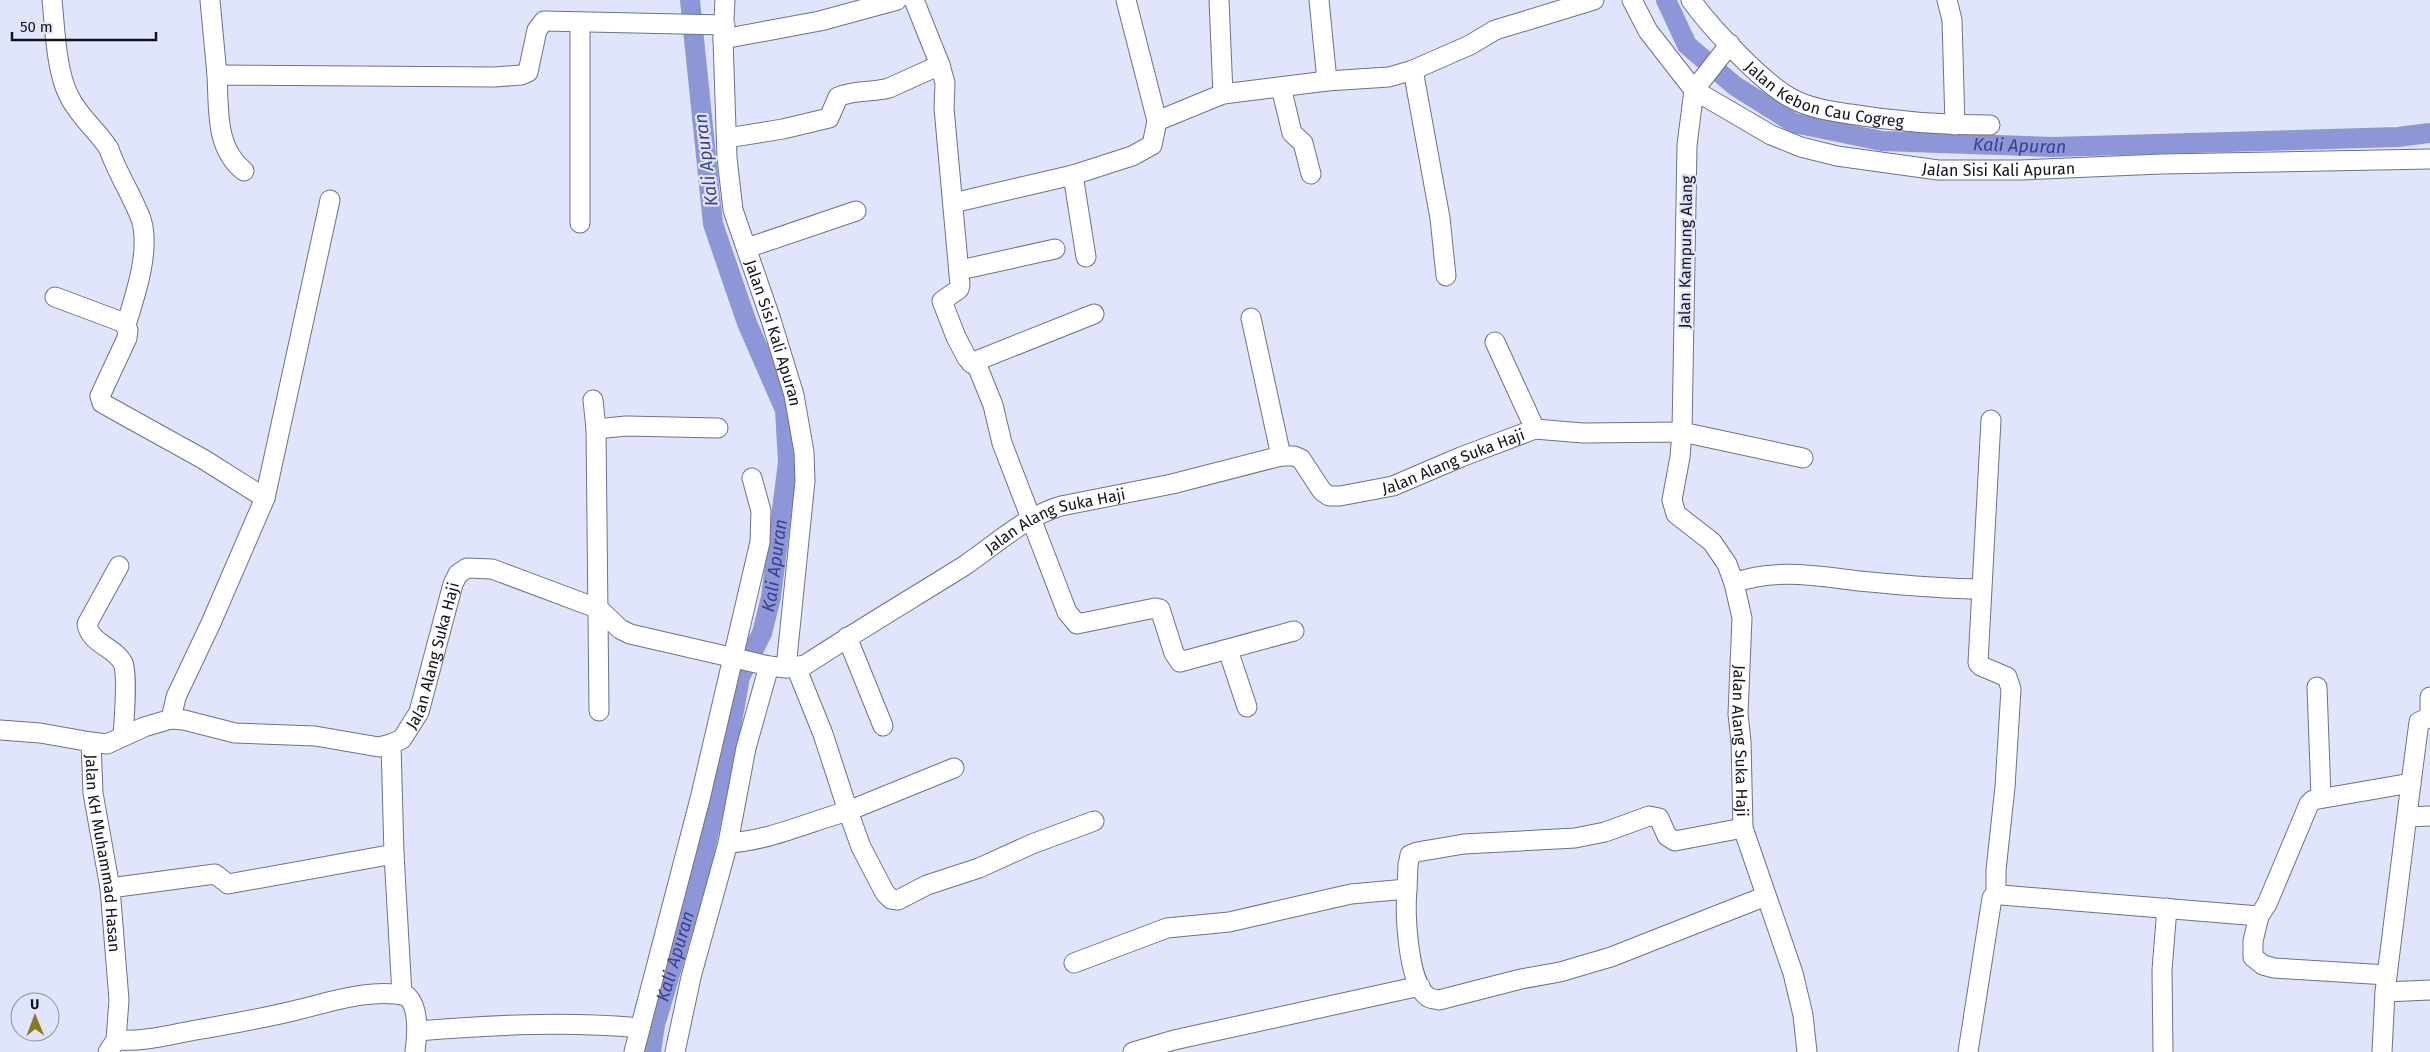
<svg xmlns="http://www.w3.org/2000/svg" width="2430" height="1052" font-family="'Fira Sans',sans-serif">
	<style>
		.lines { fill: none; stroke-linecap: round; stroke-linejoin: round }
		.canal { stroke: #8d97d8; stroke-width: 20 }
		.street-casing { stroke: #6b7190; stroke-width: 21 }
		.street { stroke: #fff; stroke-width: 19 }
		.labels { text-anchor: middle; stroke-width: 4.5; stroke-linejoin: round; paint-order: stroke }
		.street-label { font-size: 16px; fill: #10121d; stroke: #e1e5fb }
		.water-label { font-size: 18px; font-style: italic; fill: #3b408d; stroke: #e1e5fb }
	</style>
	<rect width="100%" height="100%" fill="#e1e5fb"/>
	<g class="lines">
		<g class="canal">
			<path id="s1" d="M1666 0 1687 45 1735 86 1794 123 1882 141 2052 147 2398 137 2430 133"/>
			<path id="s2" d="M651 1052 655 1025 699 876 725 761 740 677 762 633 771 597 788 462 785 410 747 323 713 224 690 0"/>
		</g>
		<g class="street-casing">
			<g id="street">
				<path d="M52 0C55 28 56 71 69 96 79 117 97 130 109 149 117 173 132 195 141 219 151 250 135 296 126 325"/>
				<path d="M210 0 217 75"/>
				<path id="s3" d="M725 0 723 39 727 158 733 210 771 320 794 395 804 452 805 481 786 668"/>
				<path d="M914 0 940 65 945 83 944 108 960 285 959 289 942 301 956 337 967 358 978 368 993 405 1002 443 1067 612 1077 624 1155 608 1160 609 1174 653 1180 662 1294 631"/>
				<path d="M1126 0 1157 121"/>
				<path d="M1219 0 1223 94"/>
				<path d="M1319 0 1327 81"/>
				<path id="s4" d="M1632 0 1648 31 1694 90 1771 135 1801 147 1837 156 1938 170H2020L2161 164 2430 159"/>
				<path id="s5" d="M1691 0C1710 27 1763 83 1791 98 1809 108 1830 111 1850 114 1898 122 1941 125 1990 125"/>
				<path d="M1947 0 1952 20 1955 125"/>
				<path d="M580 22V223"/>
				<path d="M723 39 820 21 897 0"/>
				<path d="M1730 44 1694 90 1687 145 1682 432 1803 458"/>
				<path d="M1413 70 1440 218 1446 276"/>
				<path d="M1281 87 1292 133 1303 143 1311 174"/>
				<path d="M727 138 783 129 829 118 838 97C856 89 872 93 889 88L940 65"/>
				<path d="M244 171C215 148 219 110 217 75L495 77 521 75 528 72 537 30 544 21 725 25"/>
				<path d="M1073 175 1086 257"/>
				<path d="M953 203 1073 175 1132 156 1152 145 1157 121 1223 94 1327 81 1389 77 1413 70 1470 45 1495 30 1594 0"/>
				<path d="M747 248 856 211"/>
				<path d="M960 270 1055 249"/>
				<path d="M55 297 122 322 128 330 127 338 100 396 102 403 203 459 265 498"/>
				<path d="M1251 318 1281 456"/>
				<path d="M1495 342 1535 429"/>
				<path d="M971 363 1094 314"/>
				<path d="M593 400 596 429 599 711"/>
				<path d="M1991 420 1978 663 1981 666 2007 677 2011 689 2005 787 1996 870V893L2001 895 2259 916 2267 904 2309 804 2313 800 2411 783 2385 992 2382 1052"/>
				<path d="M596 429 626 426 718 428"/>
				<path d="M119 566 87 624C90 644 115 647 123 663 128 675 124 721 123 736"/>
				<path d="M1734 583C1774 568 1817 576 1859 581 1900 585 1940 589 1981 589"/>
				<path d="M847 637 883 726"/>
				<path d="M1228 650 1247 707"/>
				<path d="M796 667 823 734 848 811 954 768"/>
				<path d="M2317 687 2321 797"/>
				<path d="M2430 718V697"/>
				<path d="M171 719 176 697 211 623 265 498 330 200"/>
				<path id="s6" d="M0 730 40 733 91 742 93 793 110 888 119 1000 116 1040 108 1052"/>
				<path id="s7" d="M91 742 107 744 144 727 171 719 184 720 235 733 315 736 379 747 391 744 402 739 419 712 453 584 458 574 467 568 492 569 599 609 620 629 630 634 769 666 786 668 805 665C857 631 911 599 964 566 995 545 1024 517 1061 506L1172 484 1281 456H1294L1301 459 1322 491 1329 496H1340L1393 486 1461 457 1535 429 1583 433 1682 432 1680 457 1672 500 1676 514 1712 542 1727 564 1734 583 1742 618 1738 714 1741 741 1743 828 1793 973 1803 1015 1807 1052"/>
				<path d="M391 744 394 854 402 995"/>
				<path d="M2411 783 2419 722 2430 717"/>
				<path d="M2408 817 2430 816"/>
				<path d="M728 843C768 841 809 822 848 811L861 847 885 893 891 899 898 900 927 885 979 868 1032 844 1094 821"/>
				<path d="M110 888 215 874 228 884 394 854"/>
				<path d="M1407 889C1405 911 1407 983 1428 997 1431 999 1435 999 1439 1000L1521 979 1560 972 1611 957 1766 896"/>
				<path d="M2259 916 2253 941V957L2263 965 2274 968 2387 975"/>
				<path d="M1074 963 1167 928 1229 922 1351 894 1407 889 1408 865 1410 855 1417 852 1464 844 1575 838 1605 832 1649 816 1659 818 1667 836 1675 841 1743 828"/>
				<path d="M2385 992 2430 990"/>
				<path d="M417 1031C491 1025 566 1021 640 1028"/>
				<path d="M116 1040C143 1042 169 1035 196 1030 231 1024 266 1018 301 1009 334 1001 373 988 407 996 420 1008 417 1036 415 1052"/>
				<path d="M634 1052 700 799 760 542 761 511 752 478"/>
				<path d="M675 1052 691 977 728 843 746 748 769 666"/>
				<path d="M1133 1052 1174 1040 1420 986"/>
				<path d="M1968 1052 1992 898 1996 893"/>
				<path d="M2163 1052 2162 970 2167 908"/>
			</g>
		</g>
		<use href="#street" class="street"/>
	</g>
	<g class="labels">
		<g class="street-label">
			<text dy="6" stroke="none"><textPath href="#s5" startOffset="171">Jalan Kebon Cau Cogreg</textPath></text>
			<text dy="6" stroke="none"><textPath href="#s4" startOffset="431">Jalan Sisi Kali Apuran</textPath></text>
			<text transform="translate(1685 252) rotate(-89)" y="6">Jalan Kampung Alang</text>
			<text dy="6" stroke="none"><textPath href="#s3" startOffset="340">Jalan Sisi Kali Apuran</textPath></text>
			<text dy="6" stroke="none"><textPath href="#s7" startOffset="1590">Jalan Alang Suka Haji</textPath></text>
			<text dy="6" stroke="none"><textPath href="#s7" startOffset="1156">Jalan Alang Suka Haji</textPath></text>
			<text dy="6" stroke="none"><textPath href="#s7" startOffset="410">Jalan Alang Suka Haji</textPath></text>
			<text dy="6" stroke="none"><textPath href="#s7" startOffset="2160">Jalan Alang Suka Haji</textPath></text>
			<text dy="6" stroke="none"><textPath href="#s6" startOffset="204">Jalan KH Muhammad Hasan</textPath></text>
		</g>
		<g class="water-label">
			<text dy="6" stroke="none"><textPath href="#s1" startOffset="410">Kali Apuran</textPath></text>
			<text transform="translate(706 160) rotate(-97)" y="6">Kali Apuran</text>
			<text dy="6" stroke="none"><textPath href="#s2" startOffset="504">Kali Apuran</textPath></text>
			<text dy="6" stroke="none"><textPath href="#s2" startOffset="99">Kali Apuran</textPath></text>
		</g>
	</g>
	<g transform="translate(35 1017) rotate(359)"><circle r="24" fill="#e1e5fb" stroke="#8d91a2"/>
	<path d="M0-4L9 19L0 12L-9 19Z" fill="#8b781d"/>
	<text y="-8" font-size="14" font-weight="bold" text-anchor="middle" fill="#10121d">U</text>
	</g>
	<path d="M12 32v8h144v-8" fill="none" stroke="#10121d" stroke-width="2.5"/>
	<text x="20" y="32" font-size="15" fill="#10121d" stroke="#e1e5fb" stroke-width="4" paint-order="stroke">50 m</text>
</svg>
